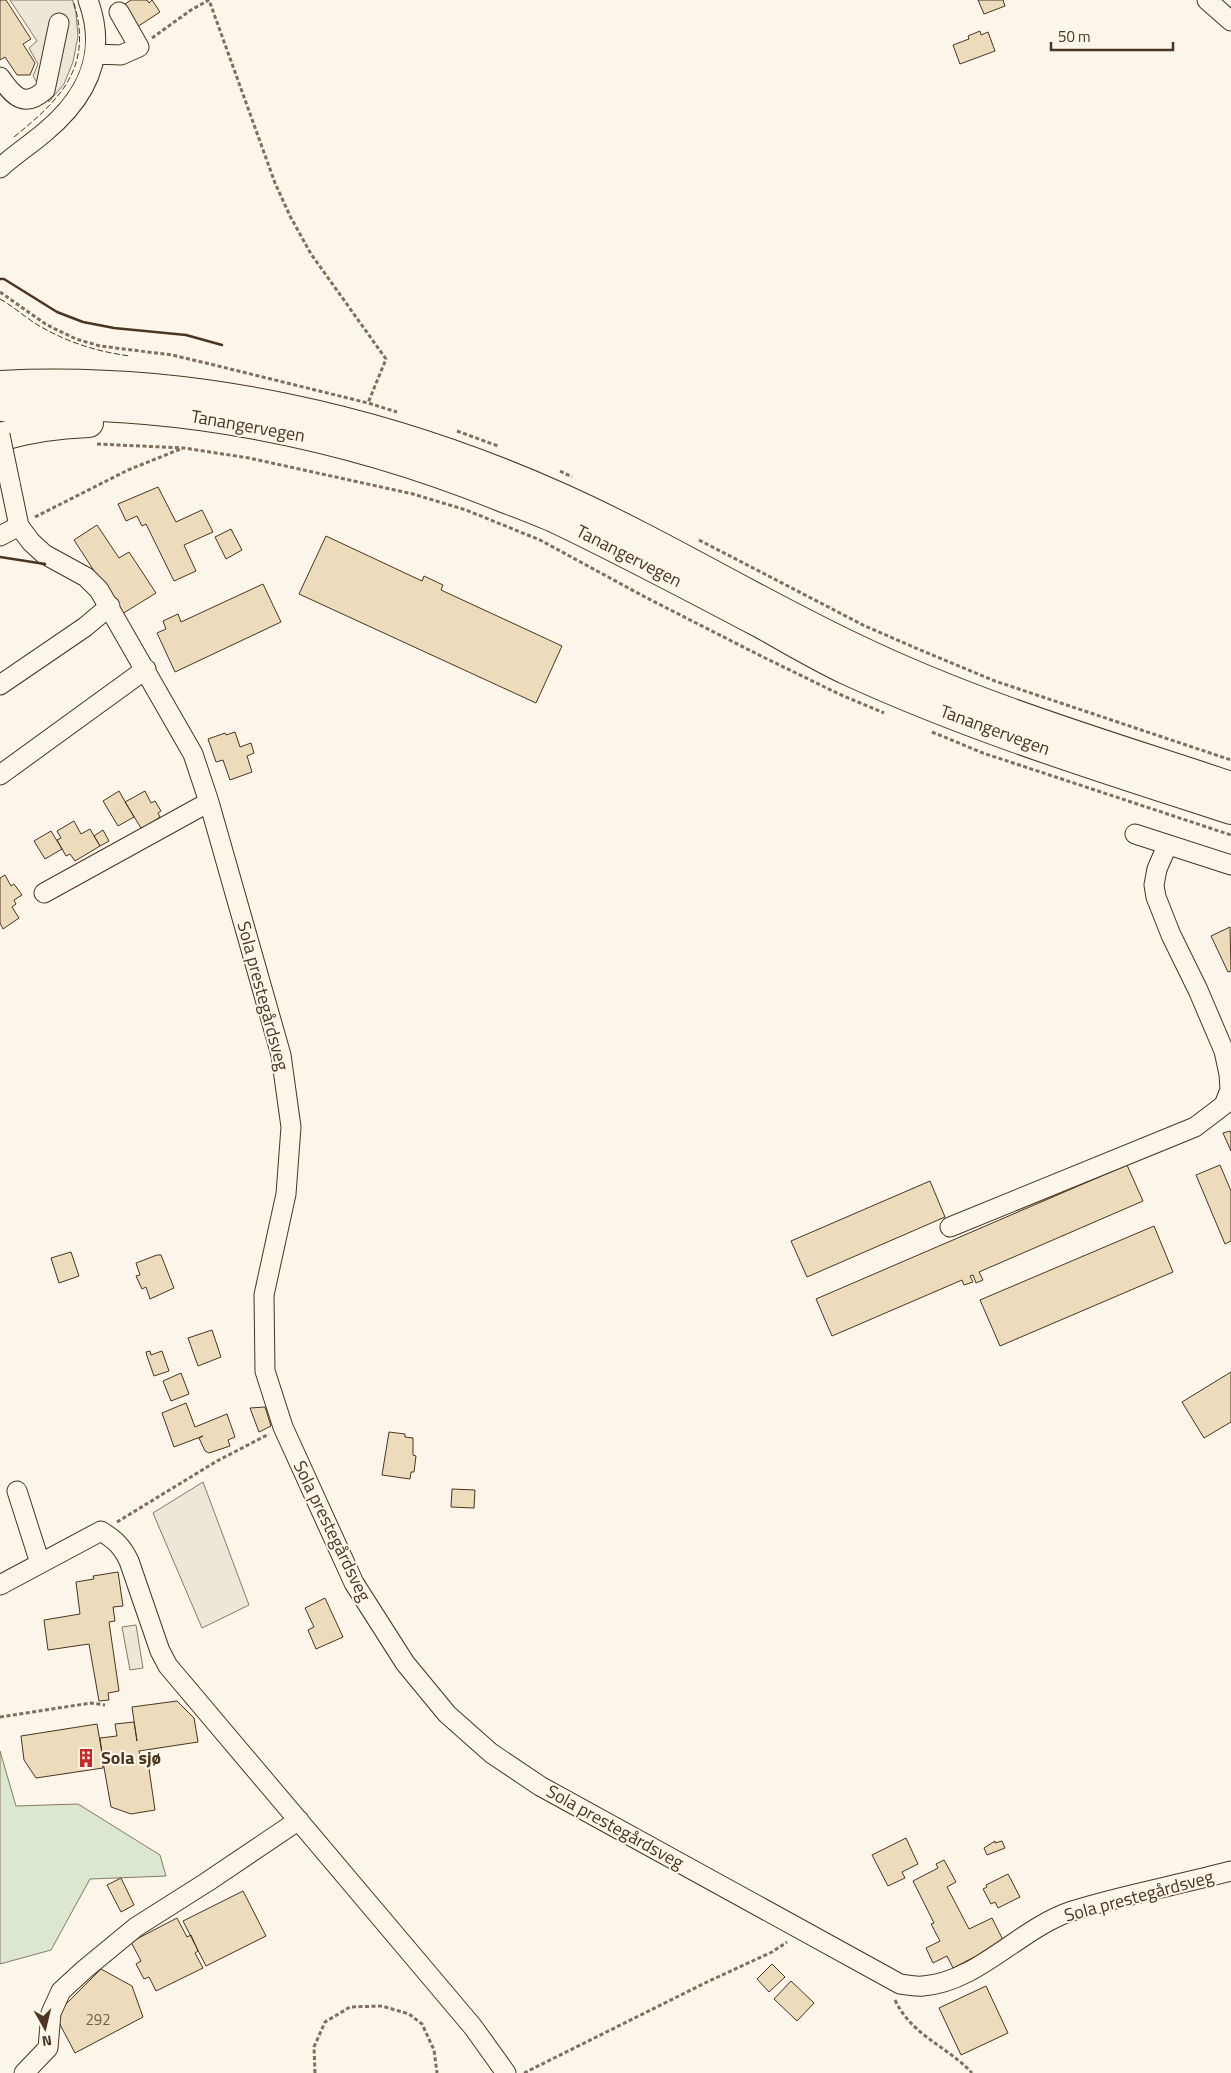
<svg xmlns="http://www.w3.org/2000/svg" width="1231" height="2073" font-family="'Titillium Web',sans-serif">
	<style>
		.green { fill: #dce7d0; stroke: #887966 }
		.parking { fill: #ede7d9; stroke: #887966 }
		.building { fill: #ecdcbc; stroke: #4a3520 }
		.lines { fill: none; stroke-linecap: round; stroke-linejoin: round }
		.minor-casing { stroke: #4a3520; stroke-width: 21 }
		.highway-casing { stroke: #4a3520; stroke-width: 30 }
		.path { stroke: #7f6f5c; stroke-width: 3; stroke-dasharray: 4 2.5; stroke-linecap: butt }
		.minor { stroke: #fbf6e9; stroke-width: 19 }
		.highway { stroke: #fbf6e9; stroke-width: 28 }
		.minor-bridge-casing { stroke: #4a3520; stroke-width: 21; stroke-linecap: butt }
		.minor-bridge { stroke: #fbf6e9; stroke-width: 19 }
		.fence { stroke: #4a3520; stroke-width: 1; stroke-dasharray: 6 2.5; stroke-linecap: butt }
		.wall { stroke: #4a3520; stroke-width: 2.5 }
		.labels { text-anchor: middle; stroke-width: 4; stroke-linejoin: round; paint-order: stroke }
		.number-label { font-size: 15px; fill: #725f47 }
		.street-label { font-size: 18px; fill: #4a3520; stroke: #fbf6e9 }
		.poi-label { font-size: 18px; font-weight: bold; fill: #4a3520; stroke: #fbf6e9; text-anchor: start }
	</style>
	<rect width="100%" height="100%" fill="#fbf6e9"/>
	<path class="green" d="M0 1751 16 1806 78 1804 160 1855 166 1876 90 1879 51 1950 0 1964Z"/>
	<path class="parking" d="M10 0H72L73 2 76 13 78 36 73 62 64 84 49 102 33 76 38 64 29 48 37 41Z
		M203 1482 249 1605 202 1628 153 1513Z
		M136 1625 143 1668 130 1670 122 1627Z"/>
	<path class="building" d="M0 0H6L31 39 23 44 35 63 30 75H17L5 57 0 60Z
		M131 0H147L149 3 152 0 160 12 137 27 119 8Z
		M978 0H1003L1005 6 984 14Z
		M980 31 981 35 988 32 995 51 960 64 953 45 969 39 968 36Z
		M158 487 176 522 202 510 213 532 184 545 196 571 174 581 146 524 142 526 137 516 126 521 118 504Z
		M97 525 119 558 129 552 156 593 122 614 74 540Z
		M231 529 242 550 226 559 215 537Z
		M326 536 422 581 424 576 443 585 441 590 562 646 536 703 299 594Z
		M263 584 281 622 175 672 157 633 166 629 163 621 178 614 181 622Z
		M235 732 240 747 251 743 254 753 247 756 252 772 230 780 223 760 216 762 208 739 225 733 226 735Z
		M119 791 134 817 118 826 103 801Z
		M145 791 151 803 155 801 161 811 158 813 160 817 154 821 155 823 141 828 125 802Z
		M74 821 81 834 90 829 100 846 75 861 70 854 66 856 57 840 61 838 57 831Z
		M103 830 109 841 100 846 94 836Z
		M51 831 62 849 45 859 34 841Z
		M5 875 11 886 14 884 22 895 14 900 16 904 12 907 19 918 3 929 0 923V878Z
		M1230 927 1231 971 1228 972 1211 936Z
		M1230 1131 1231 1134V1151L1223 1133Z
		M1127 1165 1143 1201 979 1272 983 1280 976 1283 973 1275 970 1276 973 1282 964 1285 962 1280 832 1336 816 1299Z
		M1220 1165 1231 1191V1241L1225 1244 1196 1175Z
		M930 1181 945 1217 807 1277 791 1241Z
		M1154 1226 1173 1272 1000 1346 980 1300Z
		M71 1252 79 1276 59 1283 51 1258Z
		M157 1255H161L174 1288 150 1299 146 1287 142 1289 136 1276 140 1275 136 1263Z
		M212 1330 221 1357 198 1366 188 1338Z
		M150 1351 151 1355 162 1351 169 1371 154 1376 147 1356 146 1352Z
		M1231 1372V1422L1204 1438 1182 1402Z
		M181 1373 189 1394 171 1401 163 1381Z
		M186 1403 195 1427 227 1414 235 1437 228 1440 230 1446 209 1453 205 1451 199 1438 203 1436 174 1447 162 1413Z
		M265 1407 271 1426 259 1432 250 1408Z
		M389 1432 405 1434V1437L413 1438V1455L416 1456 414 1472H411L410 1479 382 1475Z
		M452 1489 475 1490 474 1508 451 1507Z
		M118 1572 123 1606 113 1607 115 1621 109 1622 119 1691 108 1693 109 1700 99 1701 89 1644 48 1650 44 1620 80 1614 76 1582 94 1579 93 1576Z
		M325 1598 343 1637 316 1649 308 1630 314 1627 305 1608Z
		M177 1701 194 1718 198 1742 139 1751 140 1756 147 1755 155 1810 131 1814 111 1807 103 1762V1768L36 1778 24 1760 21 1736 97 1724 102 1753 100 1738 117 1736 115 1724 134 1722 137 1741 132 1707Z
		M906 1838 918 1864 902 1872 905 1878 888 1886 872 1855Z
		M995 1841V1843L1002 1841 1005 1848 987 1855 984 1848Z
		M944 1860 956 1882 947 1887 969 1929 992 1918 1004 1942 953 1968 947 1956 933 1963 926 1948 940 1941 931 1924 934 1923 913 1881 938 1868 936 1864Z
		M1008 1874 1020 1897 998 1908 995 1902 991 1904 983 1889 987 1887 986 1885Z
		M121 1878 134 1905 121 1912 107 1885Z
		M243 1891 266 1936 206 1966 183 1921Z
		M177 1918 187 1937 191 1935 198 1951 195 1953 203 1968 156 1991 149 1977 144 1979 136 1964 141 1961 131 1942Z
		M772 1964 785 1977 769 1992 757 1979Z
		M101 1969 132 1986 143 2017 75 2053 55 2015Z
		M791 1981 814 2003 797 2021 774 1999Z
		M986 1986 1008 2033 961 2055 939 2008Z"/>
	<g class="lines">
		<g class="minor-casing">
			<path id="minor" d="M1207 0 1231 21
				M96 54 121 55 139 47 119 12
				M0 77C13 96 24 109 45 90L59 23
				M0 168C14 155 30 145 45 132 87 97 108 54 88 0
				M10 483 19 526 31 542 44 554 86 577 99 590 193 754 209 802 281 1055 291 1127 286 1194 264 1295 265 1371 283 1427 354 1583 405 1663 447 1714 491 1753 540 1786 900 1984C907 1985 916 1987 923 1986 978 1982 1020 1928 1072 1911 1122 1895 1179 1885 1231 1871
				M0 536 19 526
				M0 685 85 627 110 606
				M0 775 146 669
				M1135 834 1231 865
				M44 893 209 802
				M950 1227 1195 1127 1224 1105 1230 1090 1229 1074 1224 1051 1198 990 1171 935 1156 897 1154 885 1157 869 1167 846
				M17 1491 40 1563
				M0 1585 101 1531C115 1540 122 1546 129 1561L160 1651 168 1666 473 2027 506 2073
				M24 2073 48 2048 51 2013 61 1991 85 1969 136 1927 207 1882 299 1820"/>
		</g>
		<g class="highway-casing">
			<path id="highway" d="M0 385C192 375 387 419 562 498 662 543 756 601 855 648 975 706 1105 744 1231 786
				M0 407C171 399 343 433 501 497 519 504 538 511 556 519 625 552 693 588 761 624 790 640 818 657 848 671 972 728 1102 768 1231 810
				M0 437C29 428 59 424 89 423"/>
		</g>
		<path class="path" d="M152 38 191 10 209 0 275 183 290 216 311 254 386 359 368 403
			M0 292 47 325 76 339 100 346 172 355 206 363 368 403 397 412
			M457 431 498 446
			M97 444 184 448 249 458 413 494 466 510 540 540 645 597 757 654 839 694 884 713
			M560 471 572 477
			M35 517 128 470 183 448
			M699 540 865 626 925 652 995 681 1231 760
			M932 732 983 753 1231 835
			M117 1522 217 1461 269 1434
			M0 1717 91 1703 105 1705
			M895 2000C912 2036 947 2046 972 2073
			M315 2073 314 2047 325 2022 350 2007 382 2006 409 2014 422 2024 434 2050 437 2073
			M524 2073 707 1982 772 1952 787 1942"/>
		<use href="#minor" class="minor"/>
		<use href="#highway" class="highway"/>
		<g class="minor-bridge-casing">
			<path id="minor-bridge" d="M0 435 10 483"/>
		</g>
		<use href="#minor-bridge" class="minor-bridge"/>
		<path class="fence" d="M14 137C62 98 94 66 73 0
			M0 299C16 308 29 321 45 329 72 344 100 352 130 356"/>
		<path class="wall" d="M0 279H4L57 312 83 322 114 328 186 335 222 345
			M0 557 45 564"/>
	</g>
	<defs>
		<g id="building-bare" transform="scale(1.5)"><path d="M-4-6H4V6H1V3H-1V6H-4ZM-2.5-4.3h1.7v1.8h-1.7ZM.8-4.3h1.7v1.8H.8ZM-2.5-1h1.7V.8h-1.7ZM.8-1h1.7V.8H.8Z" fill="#c62828" stroke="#fbf6e9" stroke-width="2.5" paint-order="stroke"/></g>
	</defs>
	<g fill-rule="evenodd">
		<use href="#building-bare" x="86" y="1758"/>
	</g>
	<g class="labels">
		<g class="number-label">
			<text x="98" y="2025">292</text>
		</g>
		<g class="street-label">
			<text transform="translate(248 426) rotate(10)" y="6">Tanangervegen</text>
			<text transform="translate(629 556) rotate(27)" y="6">Tanangervegen</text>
			<text transform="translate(995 730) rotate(20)" y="6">Tanangervegen</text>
			<text transform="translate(263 996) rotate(75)" y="6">Sola prestegårdsveg</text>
			<text transform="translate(332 1531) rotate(64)" y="6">Sola prestegårdsveg</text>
			<text transform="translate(615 1827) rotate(29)" y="6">Sola prestegårdsveg</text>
			<text transform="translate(1139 1896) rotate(-15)" y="6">Sola prestegårdsveg</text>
		</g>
		<g class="poi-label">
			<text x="101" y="1764">Sola sjø</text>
		</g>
	</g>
	<g transform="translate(45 2028) rotate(172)" stroke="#fbf6e9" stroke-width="4" paint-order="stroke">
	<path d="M0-4L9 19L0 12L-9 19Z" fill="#4a3520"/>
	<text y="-8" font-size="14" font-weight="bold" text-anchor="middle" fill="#4a3520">N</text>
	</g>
	<path d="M1051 42v8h122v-8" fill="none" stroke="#4a3520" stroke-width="2.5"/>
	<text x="1058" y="42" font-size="15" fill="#4a3520" stroke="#fbf6e9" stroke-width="4" paint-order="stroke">50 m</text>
</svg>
